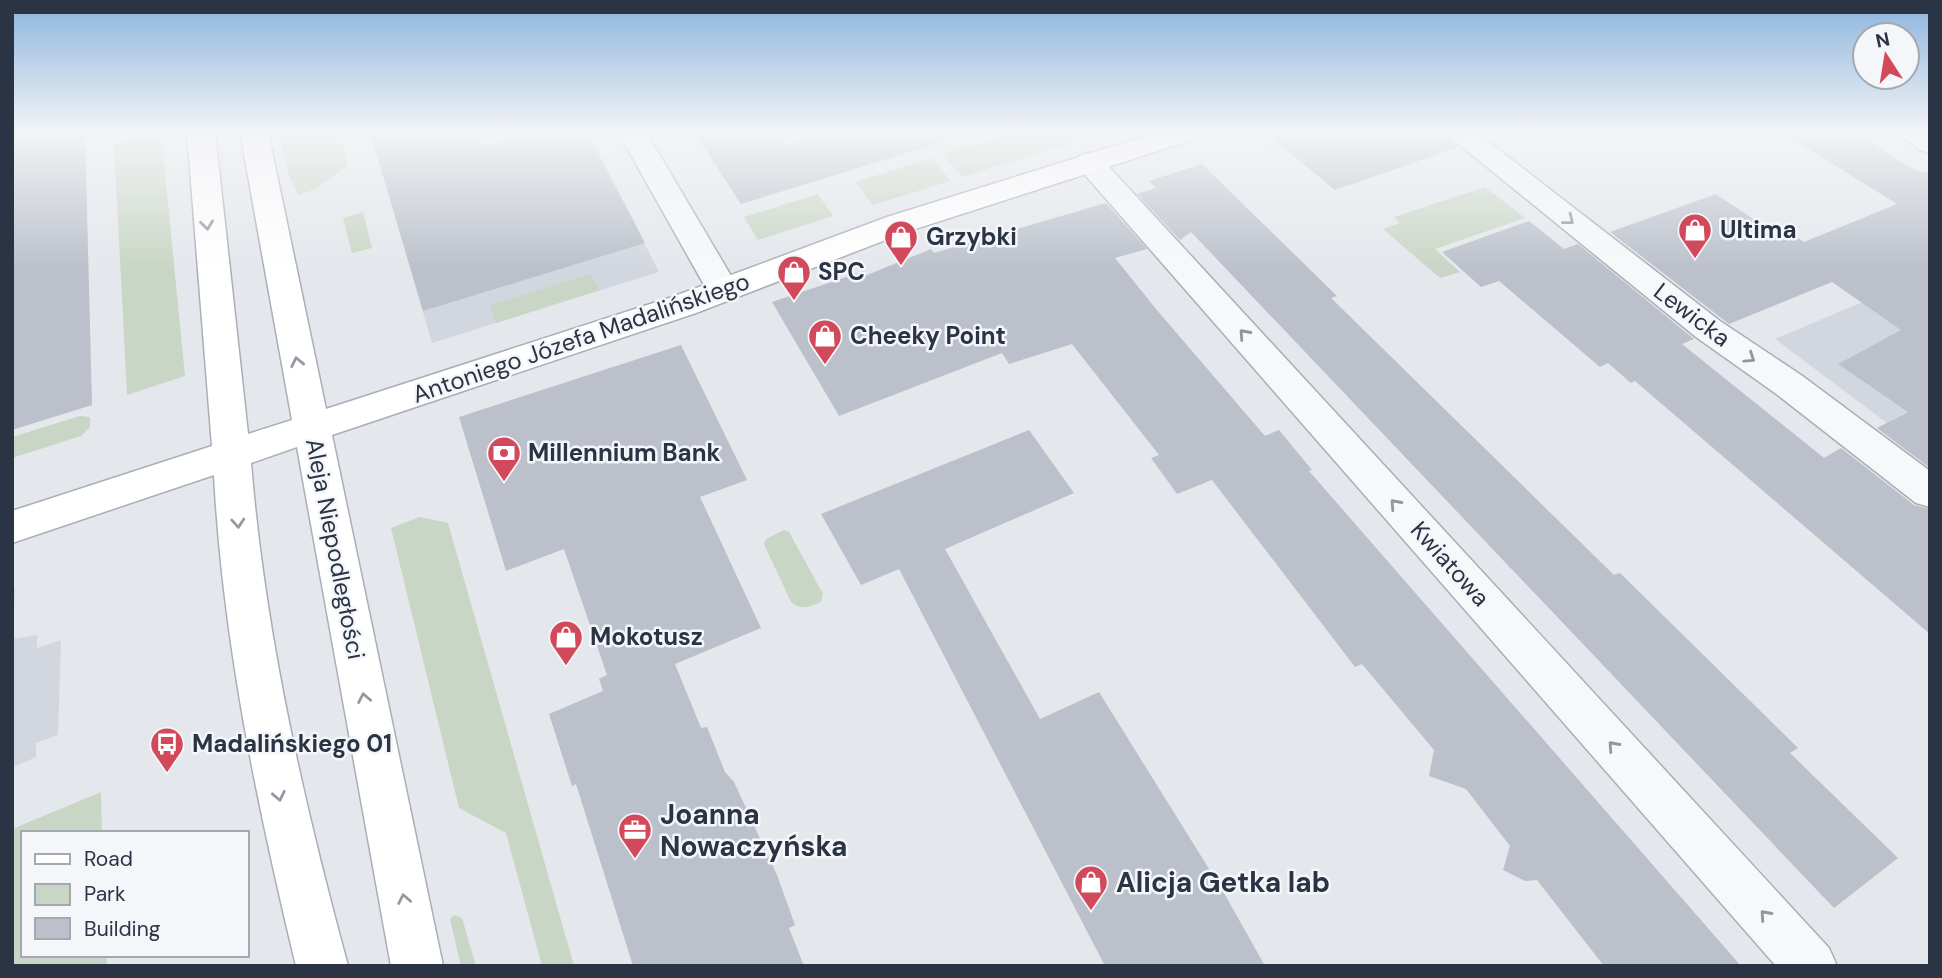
<svg xmlns="http://www.w3.org/2000/svg" width="1942" height="978" font-family="'DM Sans',sans-serif">
	<style>
		.built { fill: #d2d6de }
		.green { fill: #c9d6c5 }
		.building { fill: #bbc0ca }
		.lines { fill: none; stroke-linecap: round; stroke-linejoin: round }
		.street-casing { stroke: #a9aeb7; stroke-width: 3 }
		.secondary-casing { stroke: #a9aeb7; stroke-width: 3 }
		.street { fill: #f7f8fa; fill-rule: evenodd }
		.secondary { fill: #fff; fill-rule: evenodd }
		.oneway { stroke: #9196a0 }
		.oneway2 { stroke: #959aa2 }
		.labels { text-anchor: middle; stroke-width: 5; stroke-linejoin: round; paint-order: stroke }
		.poi-label { font-size: 24px; font-weight: bold; fill: #2b3445; stroke: #f4f6f9; text-anchor: start }
		.street-label { font-size: 24px; fill: #2b3445; stroke: #f4f6f9 }
		.near-poi-label { font-size: 28px; font-weight: bold; fill: #2b3445; stroke: #f4f6f9; text-anchor: start }
	</style>
	<rect width="100%" height="100%" fill="#e4e7ec"/>
	<path class="built" d="M589 134 659 272 432 343 387 188Z
		M1903 285 1930 399 1887 423 1775 339Z
		M15 588 13 639 37 635V648L61 640 58 735 36 743V757L12 768V589Z"/>
	<path class="green" d="M279 132H338L348 165 316 189 298 195 288 173Z
		M1016 132H1073L1081 140 962 177 942 154Z
		M147 136 159 138 162 142 185 376 127 395 114 144Z
		M931 158 951 181 873 205 855 182Z
		M1485 187 1525 218 1435 249 1460 272 1440 278 1383 229 1400 223 1394 217Z
		M818 194 833 216 758 240 744 217Z
		M363 212 372 248 352 253 343 218Z
		M591 274 599 290 496 323 490 305Z
		M80 416 90 417V427L81 436 12 458V437Z
		M420 517 448 523 574 966H542L506 833 459 808 391 528Z
		M784 530 789 532 823 594 821 602C809 607 802 611 791 602L764 544 766 539Z
		M101 792 102 833H23V955H106L107 966H12V829Z
		M454 915 462 918 476 966H461L450 919Z"/>
	<path class="building" d="M12 132H85L92 405 12 430Z
		M370 132H478L484 147 539 132H587L645 243 423 311Z
		M694 132H779L787 145 831 132H941L943 142 741 204Z
		M1264 132H1326L1336 139 1356 132H1441L1459 147 1335 190Z
		M1782 132H1853L1917 171 1930 173V468L1877 428 1908 412 1838 364 1901 330 1832 282 1729 324 1610 232 1716 194 1777 235 1788 231 1804 242 1897 204Z
		M1202 164 1337 296 1331 298 1614 575 1620 573 1798 748 1790 753 1898 858 1834 908 1191 232 1180 240 1137 194 1156 188 1149 181Z
		M1106 203 1147 249 1115 258 1156 309 1265 436 1279 430 1312 470 1309 471 1741 966H1604L1537 880 1525 881 1503 870 1510 846 1466 789 1429 776 1434 750 1362 664 1355 667 1212 480 1177 494 1151 458 1159 455 1072 344 1009 364 1002 353 839 416 772 302 864 271 867 275 931 249 934 253Z
		M1529 221 1564 249 1578 244 1694 339 1682 344 1824 458 1841 448 1914 505 1930 509V634L1635 381 1631 383 1608 363 1600 367 1499 281 1481 287 1442 252Z
		M681 345 747 480 700 497 761 628 675 664 701 728 707 727 725 772 734 782 777 875 795 925 789 928 804 966H633L576 784 572 786 549 714 603 691 599 679 607 675 564 549 506 571 459 417Z
		M1029 430 1074 493 945 549 1040 719 1099 692 1224 893 1265 966H1105L899 569 861 585 821 514Z"/>
	<g class="lines">
		<g class="street-casing">
			<path id="street" d="M618 132H646L740 291 736 299 724 302 712 299Z
				M1444 132H1476L1720 321 1801 375 1930 471V507L1916 503 1775 393 1696 337Z
				M1896 132H1930V153L1920 150Z
				M1089 153 1099 156 1829 948 1837 966H1776L1079 168 1074 162 1079 156Z"/>
		</g>
		<g class="secondary-casing">
			<path id="secondary" d="M187 132H215L248 434 292 420 240 132H268L326 409 672 297 887 217 1159 132H1202L1198 138 909 231 696 313 332 435 443 966H391L297 447 251 463C265 634 303 800 348 966H296C257 804 223 642 214 475L12 543V511L212 446Z"/>
		</g>
		<use href="#street" class="street"/>
		<use href="#secondary" class="secondary"/>
	</g>
	<defs><path id="oneway-chevron" d="M-2-3.5L2.5 0L-2 3.5" fill="none" stroke-width="1.6" stroke-linecap="round" stroke-linejoin="round" transform="scale(1.75)"/></defs>
	<g class="oneway">
		<use href="#oneway-chevron" transform="translate(1569 220) rotate(38)"/>
		<use href="#oneway-chevron" transform="translate(1244 334) rotate(-132)"/>
		<use href="#oneway-chevron" transform="translate(1750 358) rotate(34)"/>
		<use href="#oneway-chevron" transform="translate(1395 504) rotate(-132)"/>
		<use href="#oneway-chevron" transform="translate(1613 746) rotate(-132)"/>
		<use href="#oneway-chevron" transform="translate(1765 915) rotate(-132)"/>
	</g>
	<g class="oneway2">
		<use href="#oneway-chevron" transform="translate(207 225) rotate(83)"/>
		<use href="#oneway-chevron" transform="translate(297 362) rotate(-102)"/>
		<use href="#oneway-chevron" transform="translate(238 523) rotate(86)"/>
		<use href="#oneway-chevron" transform="translate(364 698) rotate(-101)"/>
		<use href="#oneway-chevron" transform="translate(279 796) rotate(78)"/>
		<use href="#oneway-chevron" transform="translate(404 899) rotate(-101)"/>
	</g>
	<linearGradient id="sky" x2="0" y2="1"><stop stop-color="#8bb4dd"/><stop offset="0.49" stop-color="#f3f4f6"/><stop offset="1" stop-color="#f3f4f6" stop-opacity="0"/></linearGradient>
	<rect width="1942" height="269" fill="url(#sky)"/>
	<defs>
		<g id="shop-pin" transform="scale(1.75)"><path d="M0 17L-7.5 6A9.5 9.5 0 1 1 7.5 6Z" fill="#d1495b" stroke="#f4f6f9"/><path d="M-5-2.5h2.3a2.7 3.5 0 0 1 5.4 0H5L5.5 6h-11ZM-1.5-2.5h3a1.5 2.3 0 0 0-3 0Z" fill="#fff"/></g>
		<g id="bank-pin" transform="scale(1.75)"><path d="M0 17L-7.5 6A9.5 9.5 0 1 1 7.5 6Z" fill="#d1495b" stroke="#f4f6f9"/><path d="M-6-4H6V4H-6ZM0-2.3a2.3 2.3 0 1 0 0 4.6a2.3 2.3 0 1 0 0-4.6Z" fill="#fff"/></g>
		<g id="bus-pin" transform="scale(1.75)"><path d="M0 17L-7.5 6A9.5 9.5 0 1 1 7.5 6Z" fill="#d1495b" stroke="#f4f6f9"/><path d="M-5-6H5V4H4V6H2V4H-2V6H-4V4H-5ZM-3.5-4V0h7V-4ZM-3.5 1.2v1.5H-2V1.2ZM2 1.2v1.5H3.5V1.2Z" fill="#fff"/></g>
		<g id="office-pin" transform="scale(1.75)"><path d="M0 17L-7.5 6A9.5 9.5 0 1 1 7.5 6Z" fill="#d1495b" stroke="#f4f6f9"/><path d="M-6-3h4V-5.5h4V-3h4V5H-6ZM-1-4.5V-3h2v-1.5ZM-6 0V1H6V0Z" fill="#fff"/></g>
	</defs>
	<g fill-rule="evenodd">
		<use href="#shop-pin" x="1695" y="230"/>
		<use href="#shop-pin" x="901" y="237"/>
		<use href="#shop-pin" x="794" y="272"/>
		<use href="#shop-pin" x="825" y="336"/>
		<use href="#bank-pin" x="504" y="453"/>
		<use href="#shop-pin" x="566" y="637"/>
		<use href="#bus-pin" x="167" y="744"/>
		<use href="#office-pin" x="635" y="830"/>
		<use href="#shop-pin" x="1091" y="882"/>
	</g>
	<g class="labels">
		<g class="poi-label">
			<text x="1720" y="238">Ultima</text>
			<text x="926" y="245">Grzybki</text>
			<text x="818" y="280">SPC</text>
			<text x="850" y="344">Cheeky Point</text>
			<text x="528" y="461">Millennium Bank</text>
			<text x="590" y="645">Mokotusz</text>
			<text x="192" y="752">Madalińskiego 01</text>
		</g>
		<g class="street-label">
			<text transform="translate(1692 315) rotate(37)" y="8">Lewicka</text>
			<text transform="translate(581 338) rotate(-19)" y="8">Antoniego Józefa Madalińskiego</text>
			<text transform="translate(335 549) rotate(79)" y="8">Aleja Niepodległości</text>
			<text transform="translate(1450 564) rotate(48)" y="8">Kwiatowa</text>
		</g>
		<g class="near-poi-label">
			<text x="660" y="824">Joanna<tspan x="660" dy="32">Nowaczyńska</tspan></text>
			<text x="1116" y="892">Alicja Getka lab</text>
		</g>
	</g>
	<rect width="1942" height="978" fill="none" stroke="#2b3445" stroke-width="28"/>
	<rect x="21" y="831" width="228" height="126" fill="#f4f6f9" stroke="#a4a8b1" stroke-width="2"/>
	<rect x="35" y="854" width="35" height="10" fill="#ffffff" stroke="#a4a8b1" stroke-width="2"/>
	<text x="84" y="866" font-size="21" fill="#2b3445">Road</text>
	<rect x="35" y="884" width="35" height="21" fill="#c9d6c5" stroke="#a4a8b1" stroke-width="2"/>
	<text x="84" y="901" font-size="21" fill="#2b3445">Park</text>
	<rect x="35" y="918" width="35" height="21" fill="#bbc0ca" stroke="#a4a8b1" stroke-width="2"/>
	<text x="84" y="936" font-size="21" fill="#2b3445">Building</text>
	<g transform="translate(1886 56) rotate(348)"><circle r="33" fill="#f4f6f9" stroke="#a4a8b1" stroke-width="2"/>
	<path d="M0-5L12 26L0 18L-12 26Z" fill="#d1495b"/>
	<text y="-10" font-size="19" font-weight="bold" text-anchor="middle" fill="#2b3445">N</text>
	</g>
</svg>
